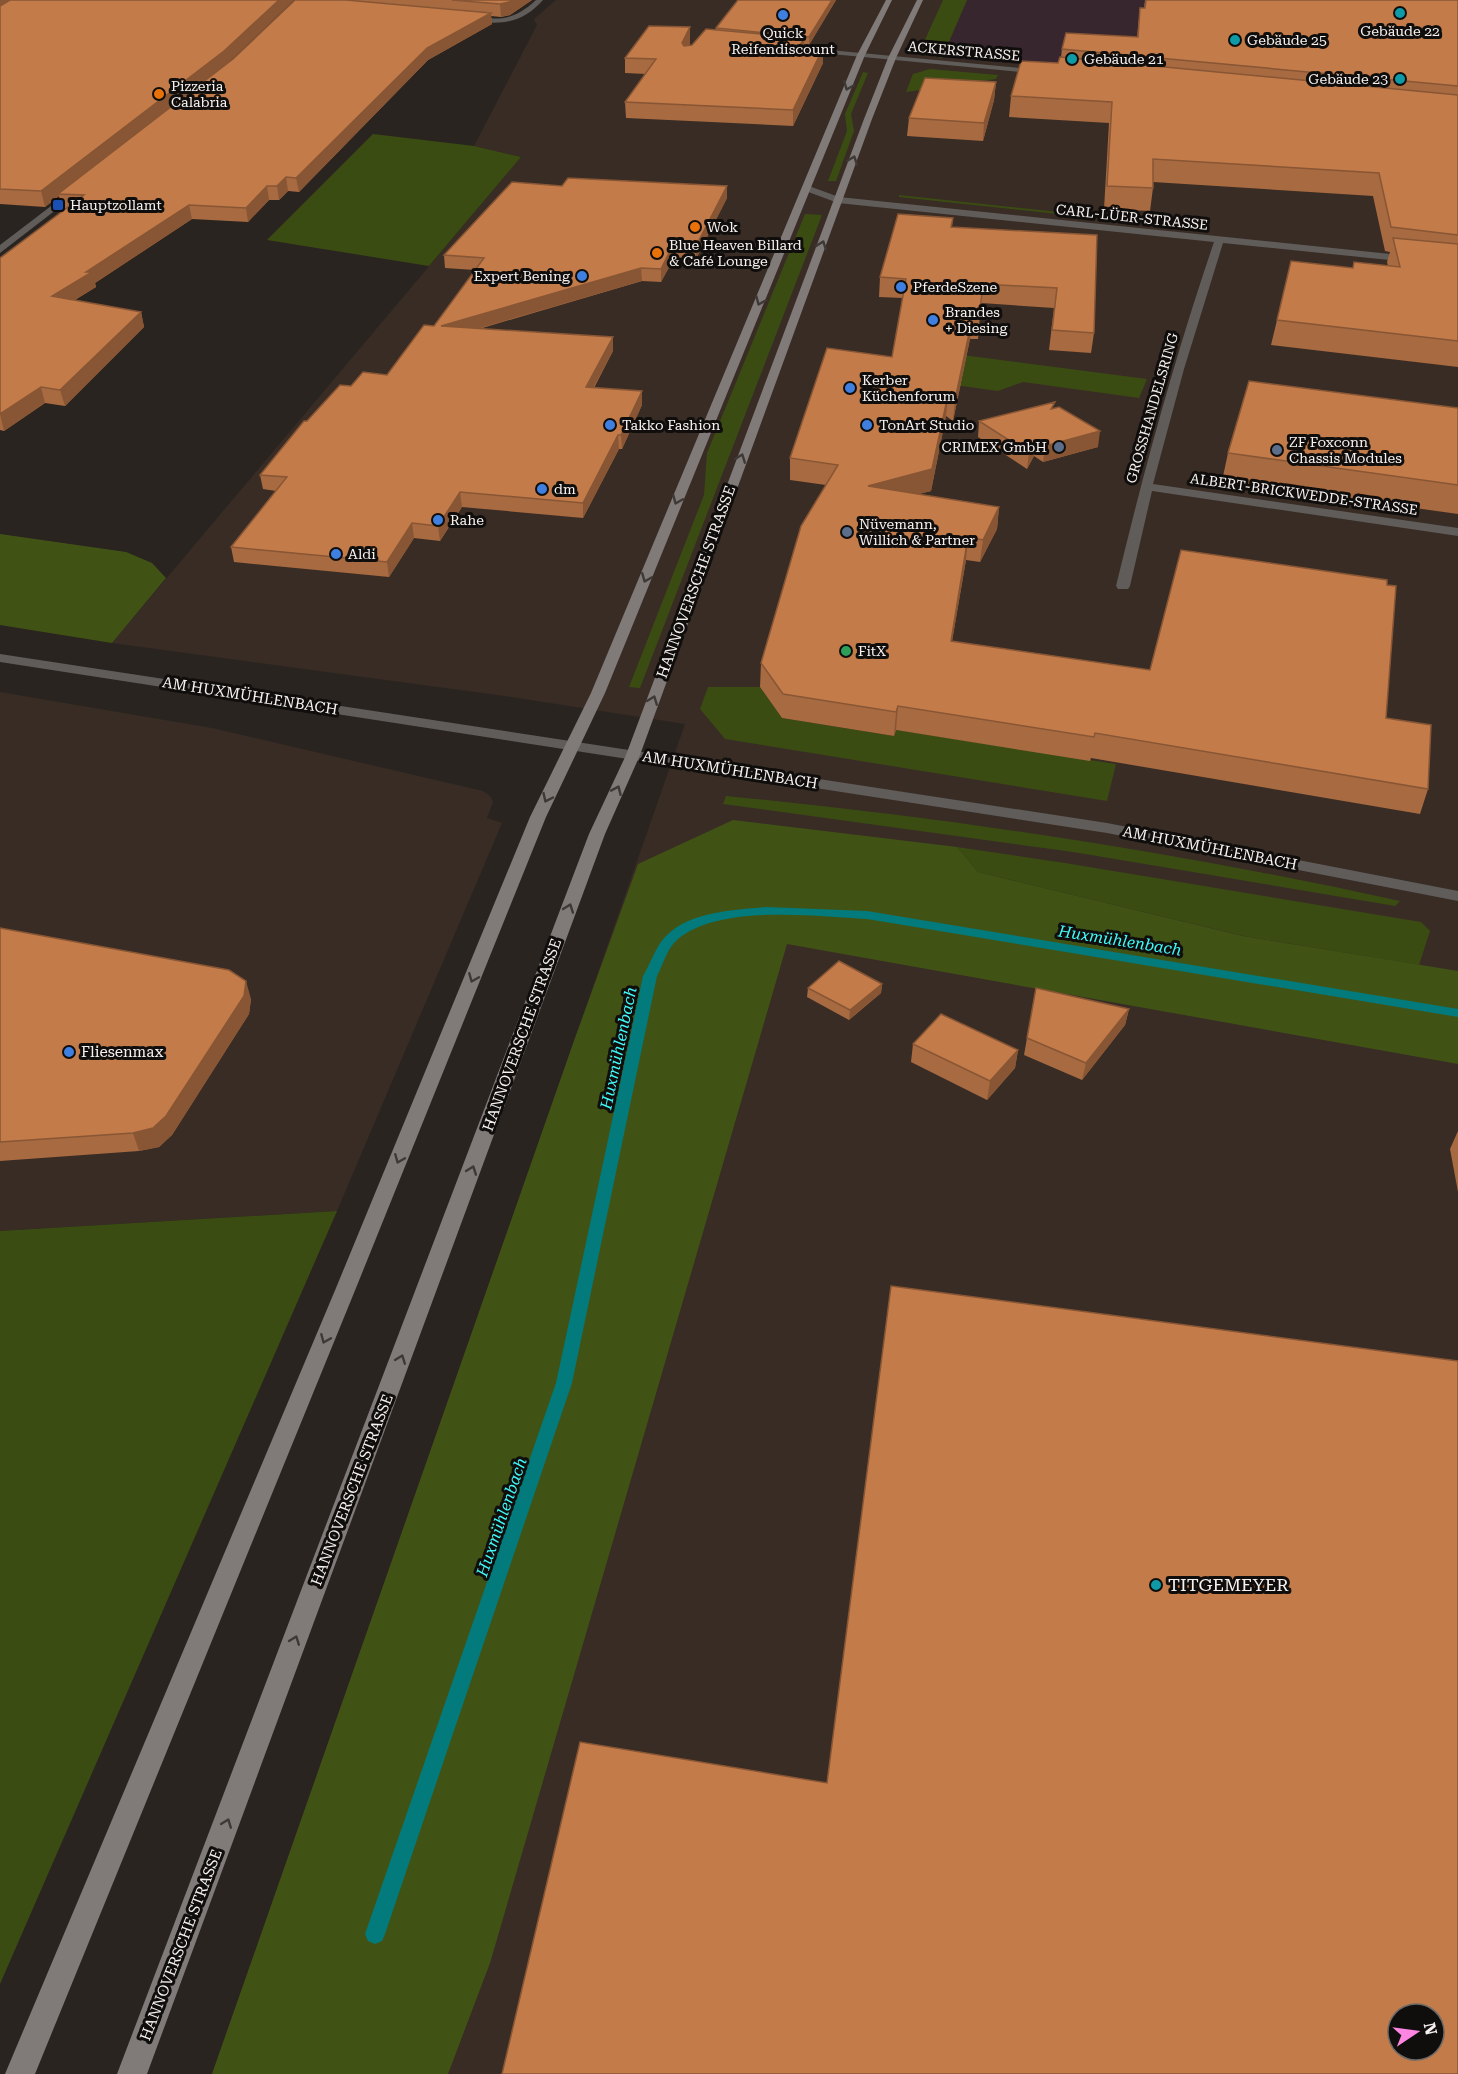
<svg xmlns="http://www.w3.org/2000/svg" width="1458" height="2074" font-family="'Roboto Serif',serif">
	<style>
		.built { fill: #382c25; fill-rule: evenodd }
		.industrial { fill: #38262f }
		.green { fill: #3b4c13 }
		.forest { fill: #415314 }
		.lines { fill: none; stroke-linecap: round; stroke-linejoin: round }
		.stream { fill: #037a7b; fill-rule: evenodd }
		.street { fill: #5f5c5a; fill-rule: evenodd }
		.secondary { fill: #807a78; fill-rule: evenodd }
		.wall { fill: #a86a40 }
		.shaded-wall { fill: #885634 }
		.building { fill: #c37b4a; stroke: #885634; stroke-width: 1.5; fill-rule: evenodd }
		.oneway { stroke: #3d3937 }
		.culture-dot { fill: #0f9aa8; stroke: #100e0c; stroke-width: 2 }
		.shop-dot { fill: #3f7fe0; stroke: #100e0c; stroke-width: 2 }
		.food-dot { fill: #e8710a; stroke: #100e0c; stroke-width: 2 }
		.transit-dot { fill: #1a4fb4; stroke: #100e0c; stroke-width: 2 }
		.service-dot { fill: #5c6f8a; stroke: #100e0c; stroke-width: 2 }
		.leisure-dot { fill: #2e9e5b; stroke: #100e0c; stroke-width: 2 }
		.labels { text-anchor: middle; stroke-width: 6; stroke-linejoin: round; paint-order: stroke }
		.far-poi-label { font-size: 14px; fill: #f7f2f0; stroke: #100e0c; text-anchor: start }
		.far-street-label { font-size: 14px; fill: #f7f2f0; stroke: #100e0c }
		.street-label { font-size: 15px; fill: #f7f2f0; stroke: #100e0c }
		.poi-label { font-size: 15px; fill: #f7f2f0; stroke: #100e0c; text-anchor: start }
		.water-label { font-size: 16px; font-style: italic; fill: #40fafa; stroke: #100e0c }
		.near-poi-label { font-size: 18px; fill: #f7f2f0; stroke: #100e0c; text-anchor: start }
	</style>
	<rect width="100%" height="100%" fill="#2a2420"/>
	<path class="built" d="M556 0H1458V2074H212L685 724 511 697 112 643 521 157 474 146 537 25 534 19ZM1398 2014H1434V2050H1398Z
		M0 692 212 728 483 791 490 796 493 802 487 818 502 823 337 1211 0 1231Z"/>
	<path class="industrial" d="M967 0H1458L1102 70 942 58Z"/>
	<path class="green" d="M943 0H967L942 58 919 53Z
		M930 69 998 75 996 79 906 92 913 74Z
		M863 72 868 73 851 114 854 131 836 181H828L847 131 845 114Z
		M373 134 474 146 521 157 429 266 267 240Z
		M899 195 1078 214 1077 216 899 197Z
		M805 214 822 215 640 688 629 687 704 495 707 453Z
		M917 349 1147 379 1139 398 1023 382 998 391 911 379Z
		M708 687H760L782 718 894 736 896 730 1116 764 1107 801 725 739 700 709Z
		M726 796C952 818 1178 852 1400 901L1395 906 1073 852 723 804Z
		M957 847 1065 863 1421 922 1430 931 1419 965 1244 936 978 872Z
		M337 1211 0 1984V1231Z"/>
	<path class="forest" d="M0 534 126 552 152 563 166 578 112 643 0 625Z
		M733 820 957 847 978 872 1243 936 1458 971V1064L787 944 490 1963 448 2074H212L575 1038 638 864Z"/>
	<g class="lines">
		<path class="stream" d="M766 907 867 911 1458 1009V1017L867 919C816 916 718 904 677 940 667 948 663 965 657 976L572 1383 385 1934 382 1941 375 1944 368 1941 365 1934 556 1383 643 976C651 963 656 945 667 935 691 911 735 910 766 907Z"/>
		<path class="street" d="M536 0H543C526 19 508 25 483 22 476 21 470 21 465 18L468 16C498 20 512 22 536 0Z
			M797 47 1041 70 1045 72 1041 74 800 51Z
			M806 185 839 197 1458 261V267L1223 243 1184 369 1153 484 1458 528V536L1152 491 1130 586 1128 589H1118L1116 586C1144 470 1175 356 1214 242L838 203 803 190V186Z
			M76 187 83 189 0 253V245Z
			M0 654 1107 823 1458 891V901L1107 833 0 662Z"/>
		<path class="secondary" d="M886 0H892L865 55 605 693 546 817 356 1288 35 2074H5L336 1288 530 817 591 693 857 55Z
			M917 0H923L896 58 872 119 640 755 605 834 147 2074H117L589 834 626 755 864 119 888 58Z"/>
	</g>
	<path class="wall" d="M0 0 227 64 233 59 295 0H532L510 15 501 17 491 16 492 24 428 60 299 192 288 191 279 200H269L248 222 192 219 95 283 96 287 75 300 141 312 144 327 65 406 45 403 4 431 0 430V258L67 208H62L59 196 45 207 0 204Z
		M738 0H836L809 45 804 44V47L823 63 793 126 626 118 625 102 646 74 625 73V58L690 42 689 46 692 45 716 30V28Z
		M1145 0H1458V367L1271 345 1277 320 1353 268 1354 262 1388 266 1387 262 1390 252 1385 251 1373 196 1153 182V188L1150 211 1104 209 1109 123 1009 117 1011 96 1058 63 1061 57 1062 49 1137 37 1140 8H1144Z
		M996 82 994 100 983 141 907 136 909 118Z
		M562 186H727V198L696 259 674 258 661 282 642 281 479 329 613 337V351L594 388 642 391V405L622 449H619L583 518 462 507 440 541 414 538 389 577 234 562 231 547 276 491 263 489 260 475 307 421 351 386 387 375 434 326 475 270 445 268 444 255Z
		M953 218 952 227 1097 235 1094 333 1091 353 1049 350 1054 308 981 303 978 339H970L953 421 946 416 931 491 918 494 999 507 997 529 980 562 966 560 952 641 1150 670 1387 585 1386 718 1428 789 1420 814 1091 758 1090 761 896 730 894 736 782 718 760 687 761 663 826 485 790 480V458L892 357 903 298 879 297 880 277Z
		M1054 408 1098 447 1043 462 1034 456 1027 469 978 437 979 421Z
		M1458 408V514L1222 481 1228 453Z
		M0 928 251 999 249 1014 172 1135 159 1147 139 1151 0 1161Z
		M882 984 881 993 849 1020 807 997 808 988Z
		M1129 1009 1125 1025 1082 1080 1024 1055 1027 1038Z
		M913 1044 1018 1050 1015 1068 987 1100 911 1062Z
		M1458 1131V1192L1450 1149Z"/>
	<path class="shaded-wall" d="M0 0H16L0 11Z
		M279 0H294L227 64 58 194 59 196 45 207 41 191Z
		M512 0H532L510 15 501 17 500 4Z
		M832 0H836L809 45V37Z
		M491 13 492 24 428 60 299 192 296 178 427 48Z
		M690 27V42L682 58V43Z
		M804 38V53L799 47Z
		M823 48V63L793 126V110Z
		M996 82 994 100 983 141 984 123Z
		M286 177 288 191 279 200 277 186Z
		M267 186 269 200 248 222 246 208Z
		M727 186V198L696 259V246Z
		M189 205 192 219 95 283 96 287 56 311 52 296 86 272Z
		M673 245 674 258 661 282V269Z
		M641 268 642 281 442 339 441 326Z
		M141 312 144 327 65 406 60 390Z
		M972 319 970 339 953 421 955 400Z
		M613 337V351L586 401V387Z
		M41 387 45 403 4 431 0 414Z
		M642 391V405L622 449 621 435Z
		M948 395 946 416 931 491 867 508 868 486Z
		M1100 431 1098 447 1043 462 1045 446Z
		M618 435 619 449 583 518V503Z
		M1036 440 1034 456 1027 469 1029 453Z
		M460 492 462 507 440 541 438 526Z
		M999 507 997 529 980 562 983 540Z
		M412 523 414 538 389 577 387 562Z
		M968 537 966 560 948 665 951 641Z
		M898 706 896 730 894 736 896 712Z
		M246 981 251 999 249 1014 172 1135 159 1147 139 1151 133 1133Z
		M882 984 881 993 849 1020 850 1010Z
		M1129 1009 1125 1025 1082 1080 1086 1063Z
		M1018 1050 1015 1068 987 1100 990 1081Z"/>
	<path class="building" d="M10 0H279L224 51 41 191 0 189V6Z
		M295 0H346L491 13 427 48 296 178 286 177 277 186H267L246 208 189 205 86 272H92L52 296 141 312 60 390 41 387 0 414V258L84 195 58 194 233 59Z
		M452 0H512L509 2 500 4Z
		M738 0H832L809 37 716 28Z
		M1146 0H1458V86L1062 49 1066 33 1138 37 1140 8H1145Z
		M649 26 690 27 682 43 684 46 692 45 706 29 804 38 799 47 823 48 793 110 625 102 656 59 625 58Z
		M1060 57 1458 95V235L1391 227 1379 173 1153 159V188L1107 186 1112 102 1011 96 1021 61 1058 63Z
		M925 78 996 82 984 123 909 118Z
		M568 178 727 186 696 246 673 245 661 269 641 268 441 326 613 337 586 387 642 391 621 435H618L583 503 460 492 438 526 412 523 387 562 231 547 287 477 260 475 304 421H307L340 385 351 386 363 372 387 375 424 325 434 326 484 258 444 255 512 182 562 186Z
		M898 214 953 218 951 227 1097 235 1094 333 1052 330 1057 288 983 284 979 319H972L955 400 948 395 932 469 868 486 999 507 983 540 968 537 951 641 1150 670 1181 550 1387 580V585L1396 586 1386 718 1431 725 1428 789 1095 733 1094 737 898 706 896 712 783 694 761 663 801 526 838 465 790 458 827 348 892 357 906 279 880 277Z
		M1393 238 1458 244V341L1277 320 1291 261 1353 268 1354 262 1400 267Z
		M1249 381 1458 408V485L1228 453Z
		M1055 402 1051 409 1059 407 1100 431 1045 446 1036 440 1029 453 979 421Z
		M0 928 229 970 246 981 244 996 166 1116 153 1128 133 1133 0 1142Z
		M839 961 882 984 850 1010 808 988Z
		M1036 988 1129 1009 1086 1063 1027 1038Z
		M941 1014 1018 1050 990 1081 913 1044Z
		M891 1286 1458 1361V2074H502L580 1742 827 1783ZM1398 2014H1434V2050H1398Z"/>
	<defs><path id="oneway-chevron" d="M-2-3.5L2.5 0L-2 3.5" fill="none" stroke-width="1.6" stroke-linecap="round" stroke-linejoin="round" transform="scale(1.5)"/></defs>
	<g class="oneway">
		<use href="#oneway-chevron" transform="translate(848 86) rotate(112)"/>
		<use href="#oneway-chevron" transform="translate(853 160) rotate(-70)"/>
		<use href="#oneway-chevron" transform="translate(822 245) rotate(-70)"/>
		<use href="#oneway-chevron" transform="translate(760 301) rotate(113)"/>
		<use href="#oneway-chevron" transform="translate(741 458) rotate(-69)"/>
		<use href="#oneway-chevron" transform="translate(677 500) rotate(113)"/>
		<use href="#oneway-chevron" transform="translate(646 578) rotate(112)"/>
		<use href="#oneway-chevron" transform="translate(653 700) rotate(-69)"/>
		<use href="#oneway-chevron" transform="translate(617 790) rotate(-66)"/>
		<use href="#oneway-chevron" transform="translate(547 798) rotate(115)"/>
		<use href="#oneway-chevron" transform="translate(569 908) rotate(-70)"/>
		<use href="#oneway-chevron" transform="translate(473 978) rotate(112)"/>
		<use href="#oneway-chevron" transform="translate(399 1159) rotate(112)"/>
		<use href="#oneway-chevron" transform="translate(472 1170) rotate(-70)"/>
		<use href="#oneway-chevron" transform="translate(325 1339) rotate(113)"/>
		<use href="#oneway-chevron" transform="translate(401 1359) rotate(-69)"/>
		<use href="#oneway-chevron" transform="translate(295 1640) rotate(-69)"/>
		<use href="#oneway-chevron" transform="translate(227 1823) rotate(-69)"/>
	</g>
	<g class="culture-dot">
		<circle cx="1400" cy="13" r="6"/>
		<circle cx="1235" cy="40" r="6"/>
		<circle cx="1072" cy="59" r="6"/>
		<circle cx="1400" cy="79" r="6"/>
		<circle cx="1156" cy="1585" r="6"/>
	</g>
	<g class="shop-dot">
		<circle cx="783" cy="15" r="6"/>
		<circle cx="582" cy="276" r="6"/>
		<circle cx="901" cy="287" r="6"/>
		<circle cx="933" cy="320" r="6"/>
		<circle cx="850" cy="388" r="6"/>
		<circle cx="610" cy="425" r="6"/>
		<circle cx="867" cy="425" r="6"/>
		<circle cx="542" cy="489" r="6"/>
		<circle cx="438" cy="520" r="6"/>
		<circle cx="336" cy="554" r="6"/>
		<circle cx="69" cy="1052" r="6"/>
	</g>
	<g class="food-dot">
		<circle cx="159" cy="94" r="6"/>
		<circle cx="695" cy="227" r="6"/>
		<circle cx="657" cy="253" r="6"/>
	</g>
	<rect class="transit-dot" x="52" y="199" width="12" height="12" rx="3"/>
	<g class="service-dot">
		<circle cx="1059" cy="447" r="6"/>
		<circle cx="1277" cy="450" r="6"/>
		<circle cx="847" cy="532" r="6"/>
	</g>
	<circle class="leisure-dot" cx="846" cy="651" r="6"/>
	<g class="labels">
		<g class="far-poi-label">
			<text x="1400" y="36" text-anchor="middle">Gebäude 22</text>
			<text x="783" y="38" text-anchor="middle">Quick<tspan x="783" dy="16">Reifendiscount</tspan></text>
			<text x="1247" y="45">Gebäude 25</text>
			<text x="1084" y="64">Gebäude 21</text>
			<text x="1388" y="84" text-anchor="end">Gebäude 23</text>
			<text x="171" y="91">Pizzeria<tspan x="171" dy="16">Calabria</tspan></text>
			<text x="70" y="210">Hauptzollamt</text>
			<text x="707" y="232">Wok</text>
			<text x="669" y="250">Blue Heaven Billard<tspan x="669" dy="16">&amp; Café Lounge</tspan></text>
			<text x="570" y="281" text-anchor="end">Expert Bening</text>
			<text x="913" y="292">PferdeSzene</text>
			<text x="945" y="317">Brandes<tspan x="945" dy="16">+ Diesing</tspan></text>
			<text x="862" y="385">Kerber<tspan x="862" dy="16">Küchenforum</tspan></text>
			<text x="622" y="430">Takko Fashion</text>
			<text x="879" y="430">TonArt Studio</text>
			<text x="1289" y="447">ZF Foxconn<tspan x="1289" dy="16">Chassis Modules</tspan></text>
			<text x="1047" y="452" text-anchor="end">CRIMEX GmbH</text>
			<text x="554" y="494">dm</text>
			<text x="450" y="525">Rahe</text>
			<text x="859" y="529">Nüvemann,<tspan x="859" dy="16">Willich &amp; Partner</tspan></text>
			<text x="348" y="559">Aldi</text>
			<text x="858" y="656">FitX</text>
		</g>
		<g class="far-street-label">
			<text transform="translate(964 51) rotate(5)" y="5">ACKERSTRASSE</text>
			<text transform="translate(1132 217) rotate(6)" y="5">CARL-LÜER-STRASSE</text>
			<text transform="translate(1152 408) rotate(-74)" y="5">GROSSHANDELSRING</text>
			<text transform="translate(1304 494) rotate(8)" y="5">ALBERT-BRICKWEDDE-STRASSE</text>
		</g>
		<g class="street-label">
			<text transform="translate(696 582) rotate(-70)" y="5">HANNOVERSCHE STRASSE</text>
			<text transform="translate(250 696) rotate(9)" y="5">AM HUXMÜHLENBACH</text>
			<text transform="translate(730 770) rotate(9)" y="5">AM HUXMÜHLENBACH</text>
			<text transform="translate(1210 848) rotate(11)" y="5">AM HUXMÜHLENBACH</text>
			<text transform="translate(522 1035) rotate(-70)" y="5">HANNOVERSCHE STRASSE</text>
			<text transform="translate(352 1490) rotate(-69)" y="5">HANNOVERSCHE STRASSE</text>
			<text transform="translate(181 1945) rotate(-69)" y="5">HANNOVERSCHE STRASSE</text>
		</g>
		<g class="poi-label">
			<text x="81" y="1057">Fliesenmax</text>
		</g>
		<g class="water-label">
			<text transform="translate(1120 940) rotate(9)" y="6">Huxmühlenbach</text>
			<text transform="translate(618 1048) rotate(-78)" y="6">Huxmühlenbach</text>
			<text transform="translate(501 1517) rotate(-71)" y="6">Huxmühlenbach</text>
		</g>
		<g class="near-poi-label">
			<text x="1168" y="1591">TITGEMEYER</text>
		</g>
	</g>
	<g transform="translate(1416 2032) rotate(77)"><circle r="28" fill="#100e0c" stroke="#6c6967" stroke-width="1.5"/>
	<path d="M0-4.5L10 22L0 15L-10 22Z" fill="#fd86e2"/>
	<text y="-9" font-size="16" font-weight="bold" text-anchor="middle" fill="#f7f2f0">N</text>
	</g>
</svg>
